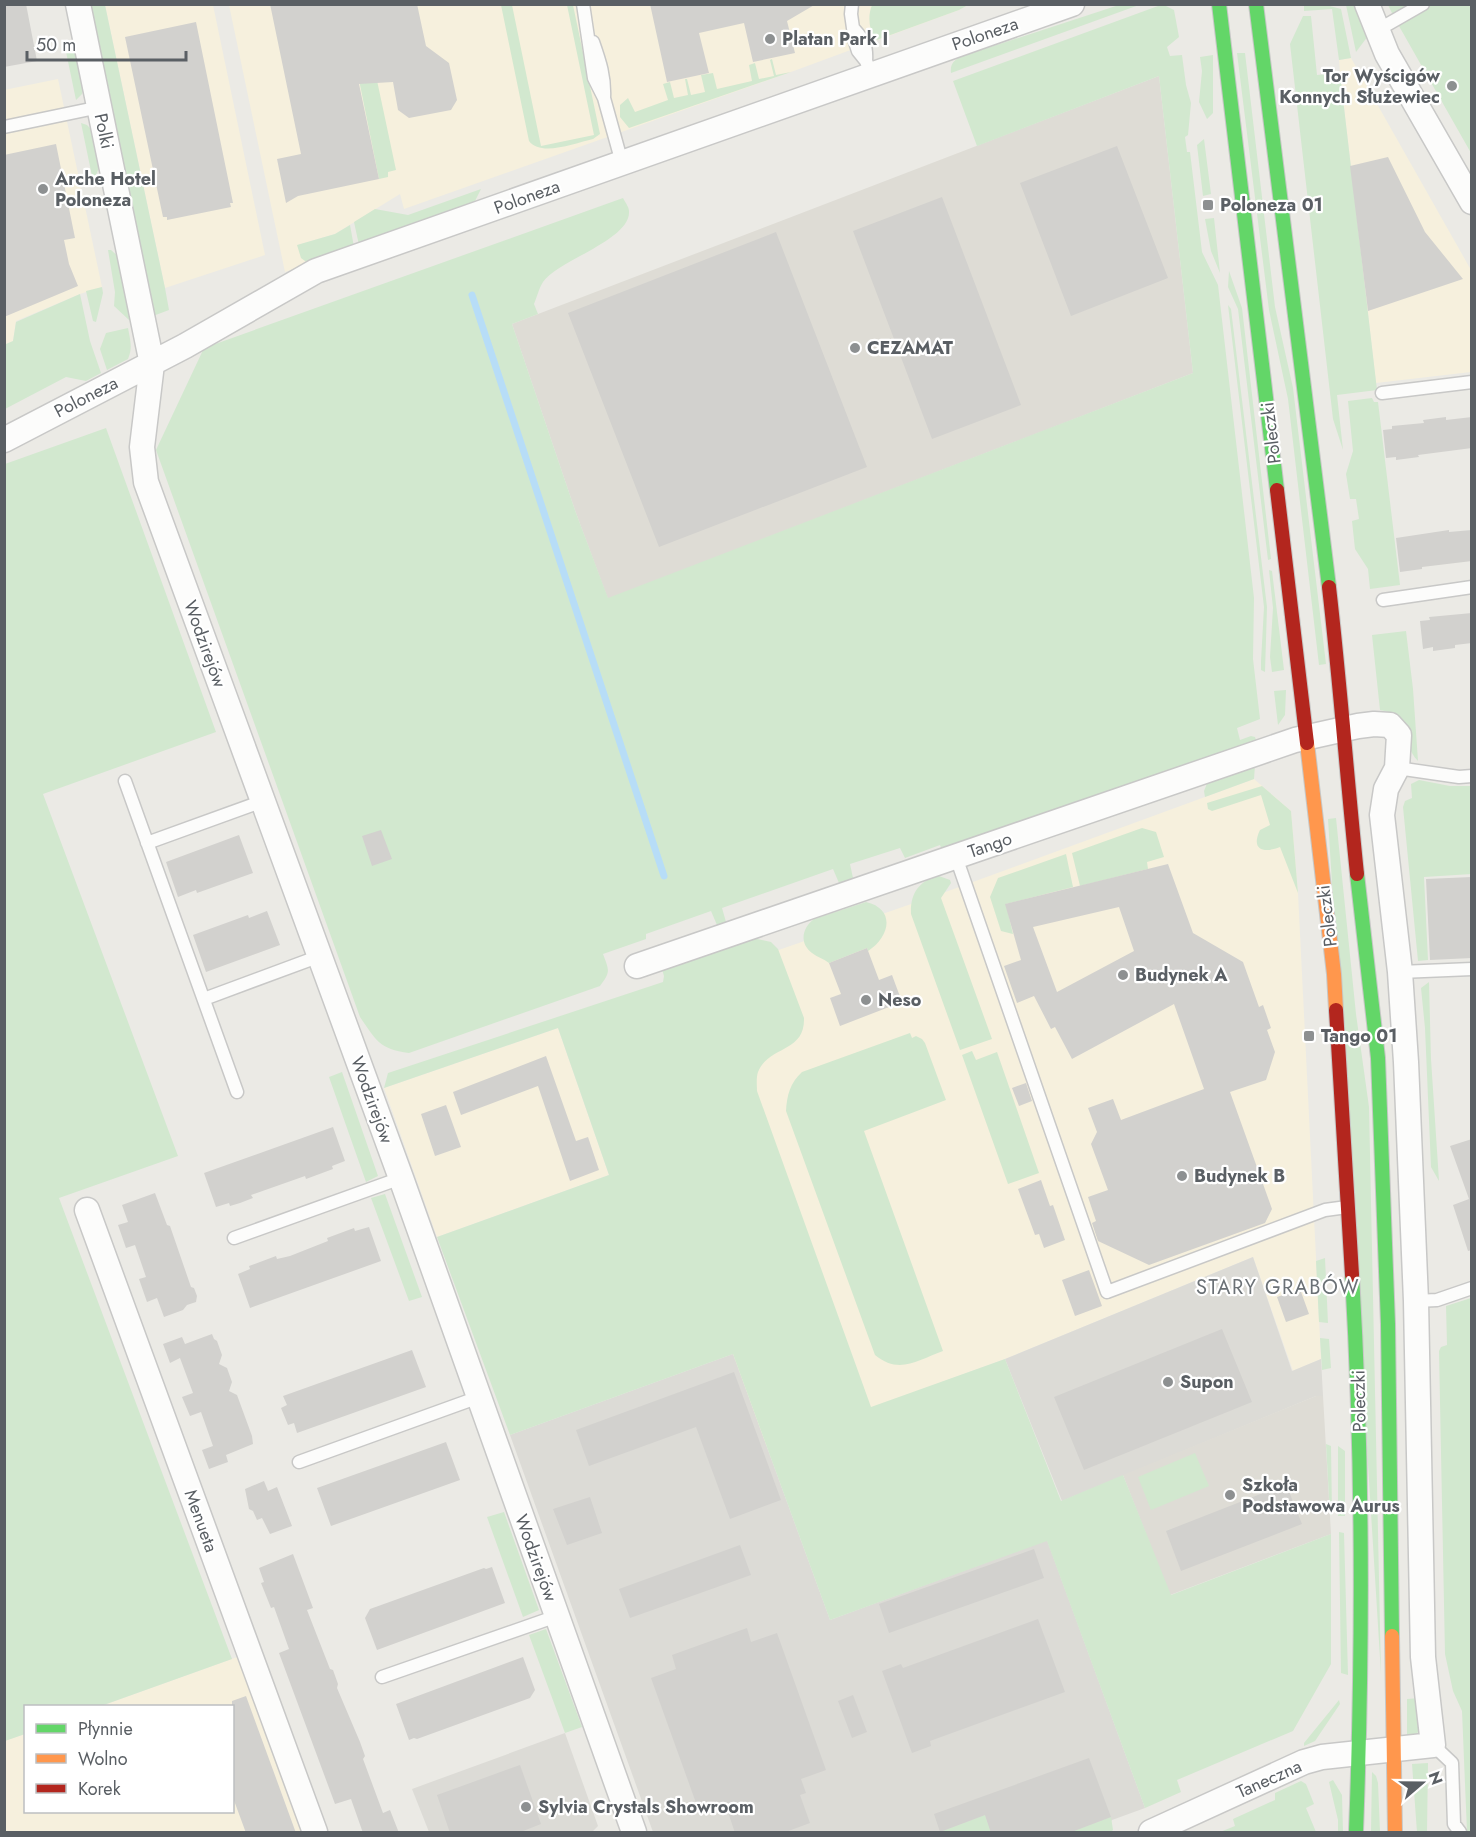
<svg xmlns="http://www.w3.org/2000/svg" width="1476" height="1837" font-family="Jost,sans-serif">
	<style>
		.commercial { fill: #f6f0dd }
		.industrial { fill: #dcdbd6 }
		.education { fill: #dedcd5 }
		.green { fill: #d2e8cf }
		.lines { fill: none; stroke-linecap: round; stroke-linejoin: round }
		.stream { stroke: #b7ddf7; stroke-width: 7 }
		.building { fill: #d2d1ce; fill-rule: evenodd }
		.lane-casing { stroke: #c8c8c7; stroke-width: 15 }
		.street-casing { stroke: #c8c8c7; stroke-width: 27 }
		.fast-casing { stroke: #c7c7c6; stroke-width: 16 }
		.slow-casing { stroke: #c7c7c6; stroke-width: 16 }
		.jam-casing { stroke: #c7c7c6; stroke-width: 16 }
		.lane { stroke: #fcfcfb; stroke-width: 12 }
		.street { stroke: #fcfcfb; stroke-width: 24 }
		.fast { stroke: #63d668; stroke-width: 14 }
		.slow { stroke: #ff974d; stroke-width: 14 }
		.jam { stroke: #b3261e; stroke-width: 14 }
		.poi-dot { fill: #8d9091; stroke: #fff; stroke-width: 2 }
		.labels { text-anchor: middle; stroke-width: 4.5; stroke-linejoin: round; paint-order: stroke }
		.street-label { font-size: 18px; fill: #5a5f64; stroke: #fff }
		.poi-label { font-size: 18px; font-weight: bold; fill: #5a5f64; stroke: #fff; text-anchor: start }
		.neighbourhood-label { font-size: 20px; letter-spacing: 1.5px; fill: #6b7176; stroke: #fff }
	</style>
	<rect width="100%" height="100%" fill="#ebeae5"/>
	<path class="commercial" d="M105 5H213L265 255 165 288Z
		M229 5H968L959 10 791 72 404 209 400 194 335 234 298 245 309 264 285 272Z
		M1351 58 1471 270V372L1376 383 1340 73 1339 60Z
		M58 79 102 287 80 294 16 321 13 341 6 345 4 90Z
		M1254 779 1291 811 1298 893 1321 1359 1293 1371 1253 1257 1005 1359 766 1446 609 1009 940 894Z
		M558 1028 609 1175 437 1237 384 1088Z
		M240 1656 306 1832H5L4 1741 25 1734 26 1812H232V1706H101Z"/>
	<path class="industrial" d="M1253 1257 1292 1371 1321 1359 1323 1396H1316L1062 1501 1005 1359Z
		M733 1354 830 1620 1047 1540 1145 1808 1112 1820 1106 1828 1096 1832H653L510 1435Z
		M565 1733 598 1826 592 1832H429L412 1789Z"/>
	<path class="education" d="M1159 76 1193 373 608 599 576 513 512 324Z
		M1316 1396H1323L1331 1534 1170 1595 1123 1475Z"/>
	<path class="green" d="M1122 4 1139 5 951 73C950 65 953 61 960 57Z
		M88 5H105L165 288 169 310 153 316Z
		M361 5 396 170 388 172V177L379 179 357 70Z
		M501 5H512L541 146 594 135 567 5H573L600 134 593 139C575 143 541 157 529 141Z
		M872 5V4L968 5 959 10 874 41C870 28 867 18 872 5Z
		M1304 5H1326L1341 9 1351 58 1339 60 1332 9 1304 11Z
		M1346 5H1360L1368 36 1356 52Z
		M1388 5H1471V153L1395 19Z
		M1158 6H1166L1174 10 1179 37 1167 47 1170 56 1182 55 1186 85 1191 103 1188 135 1185 137 1187 152H1190L1202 252 1218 285 1254 598 1253 659 1260 719 1237 728 1240 740 1251 736 1255 737 1256 740 942 850 940 845 905 858 900 848 850 864 853 878 839 883 833 869 722 908 726 922 717 925 711 911 646 934V939L603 954C609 970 611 972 600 986L409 1053C379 1049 376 1040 360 1017L156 450 204 348 623 198C625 202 629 207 629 211 631 240 558 260 543 282 539 288 537 297 534 304L538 314 512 324 576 513 608 598 1193 373 1159 76 977 146 953 81Z
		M1303 16H1311L1317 75 1340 73 1377 390 1337 395 1343 450 1333 419 1290 44Z
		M67 41 77 51 84 88 82 94 76 100 64 42Z
		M1237 53H1245L1275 307 1293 388 1326 664 1319 665 1288 399 1269 310Z
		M1213 55V113L1207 119 1199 102 1202 71 1200 57Z
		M772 59 776 75 791 72 629 128 620 117V105L628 98 635 112 668 100 663 84 670 82 674 98 688 95 685 79H687L691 95 705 92 701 75 713 73 717 89 752 81 749 65 755 63 759 79 774 76 770 60Z
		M81 123 87 125 94 132 100 165 96 175 92 176Z
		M1204 139 1211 194 1203 196 1197 145Z
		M481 189 475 201 471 204 359 245 354 222 375 209 408 215Z
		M1214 218 1220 273 1211 251 1205 219Z
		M350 225 354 247 309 264 301 258 297 245 335 234Z
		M108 250H111L121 259 133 320H129L114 306 115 292Z
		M1229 271 1242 308 1271 559 1268 560 1238 309 1228 287Z
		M102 287 103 293 96 322 93 321 86 291Z
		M80 294 90 341 101 373 86 381 66 377 5 409V341L6 344 13 341 16 322Z
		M1228 305 1231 309 1267 607 1265 672 1261 670V661L1264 607Z
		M128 328C130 339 133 348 128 359L107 370 100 349 106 333Z
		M1372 398 1374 402H1378L1400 585 1370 589 1368 569 1355 549 1352 521 1359 519 1356 499H1350L1346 474 1353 451 1348 401Z
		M106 428 216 732 43 794 178 1156 59 1198 232 1659 101 1706H26L25 1734 5 1741V464Z
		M1269 570 1272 571 1284 670 1272 672 1270 657 1273 608Z
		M1406 631 1413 689 1418 761C1400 743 1413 715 1380 710L1372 635Z
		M1286 690 1285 715 1278 725 1274 691Z
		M1255 765 1254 779 1205 797 1204 791 1208 781Z
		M1419 780 1450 786H1471L1472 874 1424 877 1428 960 1418 961 1403 807 1405 801 1412 798 1411 784Z
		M1262 786 1291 811 1298 893 1280 847C1265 853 1250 851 1260 830L1270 825 1261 795 1212 811 1208 809 1207 803Z
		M1336 818 1356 1014 1369 1107 1381 1674 1328 819Z
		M1142 828 1156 832 1164 857 1147 862 1148 869 1080 886 1072 853Z
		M1066 854 1073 887 1006 904 1013 934 1001 931 990 897 998 878Z
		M939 876 950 880 951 883 941 898 992 1039 960 1050 911 914C910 894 919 880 939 876Z
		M866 902C896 909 890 937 868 951L867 948 829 963C824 959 817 957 812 953 799 943 802 928 814 919Z
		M753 938 771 942 778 949 804 1018C805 1053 769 1045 758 1072 756 1078 757 1086 757 1091L871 1407 1005 1359 1061 1501 1123 1475 1171 1595 1331 1534V1664L1293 1731 1177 1780 1181 1792 1145 1808 1047 1541 830 1620 733 1354 510 1435 437 1237 609 1175 558 1028 384 1088 388 1073 663 982 664 976 662 969Z
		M1429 982 1431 1059 1439 1181 1431 1167 1425 1028 1421 988Z
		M910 1033 912 1038 916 1036 922 1039 925 1043 946 1100 864 1131 943 1351C918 1360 899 1375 875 1355L786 1111C787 1095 790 1083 802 1072Z
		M972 1051 976 1060 997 1052 1039 1173 1008 1184 962 1055Z
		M342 1072 378 1176 366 1182 329 1077Z
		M385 1194 422 1297 409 1301 371 1198Z
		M1325 1258 1328 1323 1319 1322 1316 1261Z
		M1471 1298 1472 1832H1467L1462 1711 1453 1691 1445 1654 1439 1351 1441 1347 1447 1345 1446 1306Z
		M1320 1338 1329 1339 1331 1368 1322 1370Z
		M1326 1444 1331 1446 1332 1515H1330Z
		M1338 1446 1345 1451V1516H1338Z
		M1195 1453 1209 1486 1151 1510 1138 1477Z
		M504 1512 539 1610 523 1617 487 1517Z
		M1339 1532 1344 1533 1348 1675 1341 1673Z
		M546 1629 582 1727 565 1733 529 1635Z
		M1420 1698 1422 1727 1415 1736H1407V1699Z
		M1339 1700 1340 1704 1315 1741 1304 1746V1743Z
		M1428 1763 1427 1832H1417L1412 1764Z
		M1372 1772 1376 1776 1378 1783 1380 1832H1371Z
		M1333 1780 1342 1795 1343 1832H1338V1820L1329 1782Z
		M1301 1781 1306 1784 1314 1804 1306 1808 1316 1832H1220L1235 1826 1233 1819 1275 1800V1793Z
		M985 1815 991 1832H939Z
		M1111 1817 1113 1830 1111 1832H1069Z"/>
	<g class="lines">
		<path class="stream" d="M472 295 664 876"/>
	</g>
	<path class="building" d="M4 4H26L37 61 4 67Z
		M270 4H417L426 46 449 63 457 100 451 110 409 118 398 110 393 82 359 84 379 179 298 196 286 203 277 159 301 154Z
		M650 4H816L787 21 795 53 753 62 744 23 699 33 709 73 667 82Z
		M196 22 233 203H230L231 207 167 220V217H163L125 37Z
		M56 144 75 238 64 240 69 264 78 286 4 317V155Z
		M1117 146 1168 278 1071 316 1020 183Z
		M1388 157 1425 232 1463 279 1368 311 1350 166Z
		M942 197 1021 405 932 439 853 231Z
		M776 232 867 467 659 547 568 313Z
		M1446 417V420L1472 417V448L1418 455 1419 457 1396 460V457L1386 458 1383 430 1392 429V426L1424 423 1423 420Z
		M1449 530V532L1472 530V561L1422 567V569L1400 572 1396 538Z
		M1472 613V643L1455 645V648L1433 651V647L1423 649 1420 621 1430 620 1429 617Z
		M381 830 392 859 372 866 362 836Z
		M239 835 253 873 197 893 196 890 178 897 166 862Z
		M1168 864 1193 933 1243 962 1259 1007 1263 1005 1271 1028 1267 1030 1275 1052 1266 1080 1230 1092 1272 1209 1265 1223 1149 1265 1098 1241 1092 1223 1096 1221 1088 1197 1108 1190 1091 1144 1097 1132 1088 1108 1113 1099 1121 1120 1204 1089 1174 1004 1072 1059 1055 1027 1051 1029 1034 996 1017 1003 1004 966 1021 960 1005 904ZM1119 907 1134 951 1057 992 1033 927Z
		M1472 877V958L1430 960 1426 879Z
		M267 911 280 945 206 972 193 935 248 915 249 918Z
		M867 948 879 980 892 975 902 1002 840 1026 830 998 841 994 829 963Z
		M546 1056 576 1141 588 1137 599 1170 570 1181 538 1086 461 1115 453 1092Z
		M1026 1083 1032 1101 1019 1106 1012 1088Z
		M446 1105 461 1147 435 1156 421 1114Z
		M333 1127 345 1161 332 1166 333 1169 306 1179 305 1176 251 1195 253 1198 240 1203 230 1206 229 1203 216 1207 204 1173Z
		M1472 1139V1250L1468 1251 1453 1205 1469 1199 1450 1146Z
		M1041 1180 1050 1206 1053 1205 1065 1240 1044 1248 1039 1234 1035 1235 1018 1189Z
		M155 1193 167 1225 170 1226 191 1287 194 1288 197 1296 196 1302 187 1305 183 1310 164 1317 157 1298 147 1302 139 1279 146 1277 135 1245 126 1248 118 1225 128 1222 122 1205Z
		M369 1227 381 1261 250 1308 238 1274 250 1269 249 1266 276 1256 277 1259 290 1256 328 1241 327 1238 354 1228 355 1231Z
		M1089 1270 1102 1306 1075 1316 1062 1280Z
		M1300 1289 1309 1314 1286 1322 1277 1297Z
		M1222 1329 1252 1402 1084 1470 1054 1397Z
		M212 1334 214 1339 217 1341 222 1355 219 1364 227 1368 232 1382 229 1391 237 1395 252 1436 253 1444 226 1455 228 1462 209 1469 202 1450 213 1446 201 1412 190 1416 182 1397 193 1393 180 1358 170 1363 163 1344 182 1337 185 1344Z
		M412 1350 426 1387 297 1433 294 1423 288 1425 281 1408 287 1405 283 1396Z
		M734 1372 781 1500 730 1519 696 1427 589 1466 576 1430Z
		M446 1442 460 1480 331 1526 317 1488Z
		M264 1481 268 1491 277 1487 292 1526 270 1534 262 1518 257 1520 253 1511 249 1509 245 1489Z
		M1286 1484 1302 1524 1181 1571 1166 1531Z
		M590 1497 602 1533 567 1545 553 1509Z
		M740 1545 751 1575 630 1618 619 1589Z
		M1034 1549 1044 1578 889 1633 879 1604Z
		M293 1554 313 1608 307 1610 330 1669 333 1670 338 1684 337 1688 360 1742 365 1756 363 1759 383 1813 390 1810 399 1833H363L351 1799 335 1804 279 1653 289 1649 274 1607 271 1608 261 1583 264 1582 259 1568Z
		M492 1567 505 1603 377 1650 365 1618 370 1609 484 1568 486 1569Z
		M1038 1619 1065 1692 930 1741 931 1746 912 1753 882 1671 901 1664 903 1668Z
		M747 1628 751 1642 777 1633 826 1770 801 1779 806 1793 800 1795 810 1823 783 1833H735L726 1806 700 1814 651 1678 676 1669 672 1655Z
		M523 1657 535 1690 530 1698 417 1739 414 1738 409 1740 396 1704Z
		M853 1695 867 1732 852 1738 838 1701Z
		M246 1696 296 1833H246L232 1795V1701Z
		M1089 1758 1111 1817 1069 1833H991L985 1815 940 1832 934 1814Z
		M520 1765 541 1824 518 1833H450L437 1795Z"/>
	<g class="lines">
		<g class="lane-casing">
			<path id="lane" d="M583 4 594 78 604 98 622 163
				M852 4 851 14 855 42 858 51 866 61 871 74
				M854 29C864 40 867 46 866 61
				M1376 31 1423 4
				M593 42C600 62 605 77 604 98
				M4 127 100 107
				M1382 393 1472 382
				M1383 600 1472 587
				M1397 768 1459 777 1472 776
				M125 781 237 1092
				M147 843 263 801
				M956 857 1107 1292 1325 1210 1347 1207
				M1400 972 1472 969
				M204 999 320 956
				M234 1238 401 1178
				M1416 1301 1437 1300 1472 1288
				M299 1462 479 1397
				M382 1677 557 1616
				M1433 1745 1452 1763 1454 1824 1460 1832"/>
		</g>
		<g class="street-casing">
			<path id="street" d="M78 4 152 364 142 447 146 482 401 1178 634 1832
				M1367 4 1387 54 1472 202
				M4 440 185 346 316 271 1072 4
				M637 966 1295 740 1358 726 1374 724 1390 725 1399 735 1397 768 1386 789 1382 815 1400 972 1406 1062 1416 1301 1423 1657 1433 1745 1322 1757 1304 1762 1151 1832
				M87 1210 315 1832"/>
		</g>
		<g class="fast-casing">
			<path id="fast" d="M1219 4 1277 490
				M1256 4 1329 587
				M1357 874 1378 1058 1388 1324 1392 1636
				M1352 1275C1363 1460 1363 1646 1356 1832"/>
		</g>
		<g class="slow-casing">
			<path id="slow" d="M1307 743 1334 974 1336 1010
				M1392 1636 1395 1832"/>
		</g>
		<g class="jam-casing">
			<path id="jam" d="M1277 490 1307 743
				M1329 587C1340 682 1347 778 1357 874
				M1336 1010 1352 1275"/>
		</g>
		<use href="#lane" class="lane"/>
		<use href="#street" class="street"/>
		<use href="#fast" class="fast"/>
		<use href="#slow" class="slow"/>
		<use href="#jam" class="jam"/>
	</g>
	<g class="poi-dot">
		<circle cx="770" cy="39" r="6"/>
		<circle cx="1452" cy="86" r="6"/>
		<circle cx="43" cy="189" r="6"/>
		<rect x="1202" y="199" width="12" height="12" rx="3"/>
		<circle cx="855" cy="348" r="6"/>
		<circle cx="1123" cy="975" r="6"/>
		<circle cx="866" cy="1000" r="6"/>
		<rect x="1303" y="1030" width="12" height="12" rx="3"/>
		<circle cx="1182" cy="1176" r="6"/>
		<circle cx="1168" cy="1382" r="6"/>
		<circle cx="1230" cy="1495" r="6"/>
		<circle cx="526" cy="1807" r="6"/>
	</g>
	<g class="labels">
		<g class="street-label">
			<text transform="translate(985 34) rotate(-19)" y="6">Poloneza</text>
			<text transform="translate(104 131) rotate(78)" y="6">Polki</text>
			<text transform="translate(527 197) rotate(-20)" y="6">Poloneza</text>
			<text transform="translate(86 397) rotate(-27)" y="6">Poloneza</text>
			<text transform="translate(1271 433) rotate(-97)" y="6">Poleczki</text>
			<text transform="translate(205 644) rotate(70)" y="6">Wodzirejów</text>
			<text transform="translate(990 845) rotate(-19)" y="6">Tango</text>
			<text transform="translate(1327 916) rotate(-97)" y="6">Poleczki</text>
			<text transform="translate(372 1100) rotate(70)" y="6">Wodzirejów</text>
			<text transform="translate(1359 1401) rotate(-91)" y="6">Poleczki</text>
			<text transform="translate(201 1521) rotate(70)" y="6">Menueta</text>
			<text transform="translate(536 1558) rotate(70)" y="6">Wodzirejów</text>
			<text transform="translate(1269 1779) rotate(-24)" y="6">Taneczna</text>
		</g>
		<g class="poi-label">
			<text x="782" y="45">Platan Park I</text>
			<text x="1440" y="82" text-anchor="end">Tor Wyścigów<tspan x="1440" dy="21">Konnych Służewiec</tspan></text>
			<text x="55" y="185">Arche Hotel<tspan x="55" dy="21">Poloneza</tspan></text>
			<text x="1220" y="211">Poloneza 01</text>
			<text x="867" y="354">CEZAMAT</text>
			<text x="1135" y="981">Budynek A</text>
			<text x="878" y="1006">Neso</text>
			<text x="1321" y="1042">Tango 01</text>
			<text x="1194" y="1182">Budynek B</text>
			<text x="1180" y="1388">Supon</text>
			<text x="1242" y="1491">Szkoła<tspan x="1242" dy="21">Podstawowa Aurus</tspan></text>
			<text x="538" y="1813">Sylvia Crystals Showroom</text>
		</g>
		<g class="neighbourhood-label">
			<text x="1278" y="1294">STARY GRABÓW</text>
		</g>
	</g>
	<rect width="1476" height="1837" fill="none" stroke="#5a5f64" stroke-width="12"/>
	<rect x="24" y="1705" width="210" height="108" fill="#ffffff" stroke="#bdbfc1" stroke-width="1.5"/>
	<rect x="36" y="1724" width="30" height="9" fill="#63d668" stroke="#bdbfc1" stroke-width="1.5"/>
	<text x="78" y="1735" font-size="18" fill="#5a5f64">Płynnie</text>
	<rect x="36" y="1754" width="30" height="9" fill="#ff974d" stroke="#bdbfc1" stroke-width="1.5"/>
	<text x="78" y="1765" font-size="18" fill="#5a5f64">Wolno</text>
	<rect x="36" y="1784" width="30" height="9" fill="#b3261e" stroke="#bdbfc1" stroke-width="1.5"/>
	<text x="78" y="1795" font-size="18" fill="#5a5f64">Korek</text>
	<g transform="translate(1422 1783) rotate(70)" stroke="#ffffff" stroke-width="4.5" paint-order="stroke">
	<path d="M0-4.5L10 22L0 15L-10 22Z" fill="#5a5f64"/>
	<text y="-9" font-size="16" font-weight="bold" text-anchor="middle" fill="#5a5f64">N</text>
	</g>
	<path d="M27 51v9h159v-9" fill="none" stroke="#5a5f64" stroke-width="3"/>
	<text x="36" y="51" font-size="18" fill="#5a5f64" stroke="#ffffff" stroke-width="4.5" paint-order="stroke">50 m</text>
</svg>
